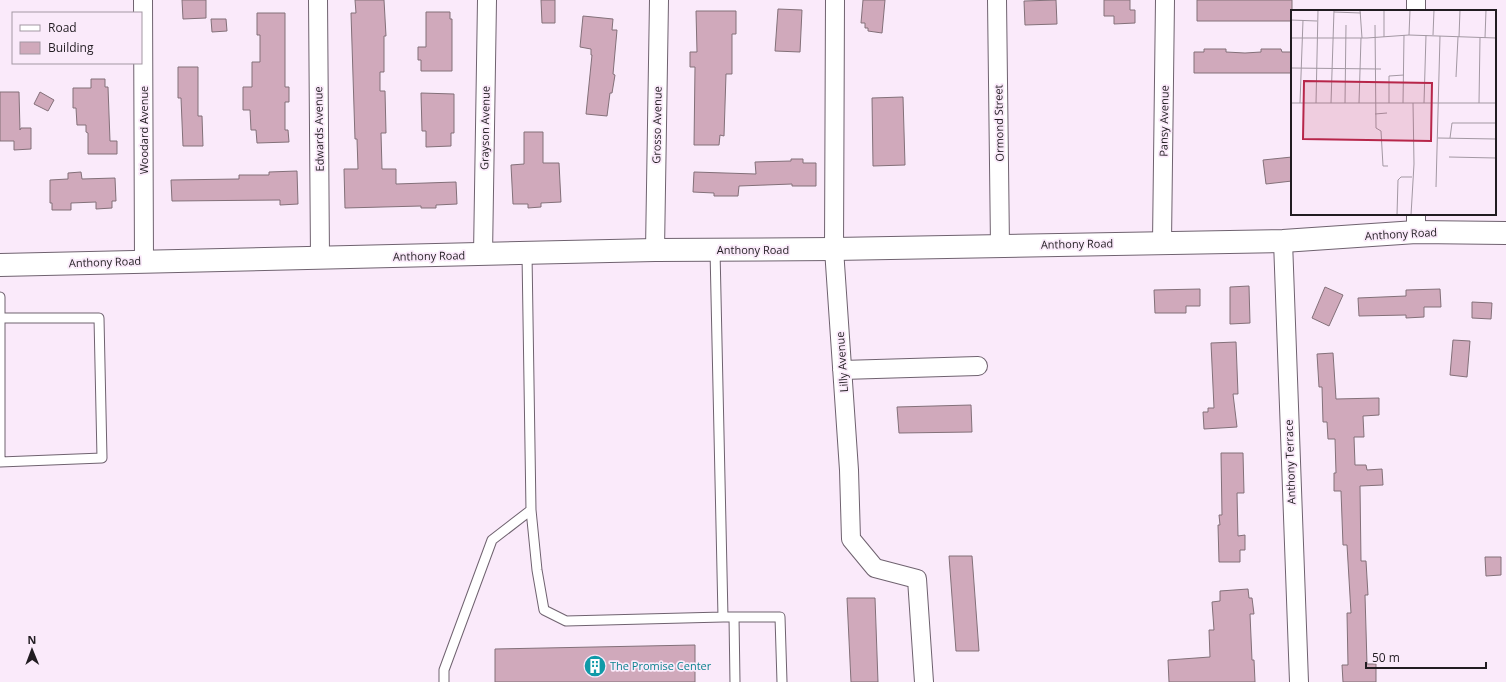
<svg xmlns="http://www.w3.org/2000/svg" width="1506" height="682" font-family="'Open Sans',sans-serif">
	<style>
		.building { fill: #d0a9bb; stroke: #837079 }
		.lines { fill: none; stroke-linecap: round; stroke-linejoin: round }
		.lane-casing { stroke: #6f626f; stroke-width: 11 }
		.street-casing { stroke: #6f626f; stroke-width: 20 }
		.secondary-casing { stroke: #6f626f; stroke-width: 24 }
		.lane { stroke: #fff; stroke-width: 9 }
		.street { stroke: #fff; stroke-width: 18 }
		.secondary { stroke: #fff; stroke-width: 22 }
		.labels { text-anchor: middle; stroke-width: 3.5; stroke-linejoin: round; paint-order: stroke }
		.street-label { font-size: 11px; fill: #211c21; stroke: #faeafa }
		.culture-label { font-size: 11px; fill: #0d838f; stroke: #faeafa; text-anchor: start }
		.inset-road { fill: none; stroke: #a398a3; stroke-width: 1 }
		.view { fill: #b7264a; fill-opacity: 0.15; stroke: #b7264a; stroke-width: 2 }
		.inset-edge { fill: none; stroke: #211c21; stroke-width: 2 }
	</style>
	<rect width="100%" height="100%" fill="#faeafa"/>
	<path class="building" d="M182 0H206V18L183 19Z
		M355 0H384L386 36H384V72H380V91H385L386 133H381L382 169H396V184L456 182 457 204 436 205V208H421V206L345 208 344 169H358L357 139H355L351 13H356Z
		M541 0H555V23H542Z
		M863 0H885L882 33 868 31V28H865V23H861Z
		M1056 0 1057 24 1025 25 1024 1Z
		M1104 0H1130V10H1135V23L1114 24V16H1104Z
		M1197 0H1292V21H1197Z
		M778 9 802 10 800 52 775 51Z
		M696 11H736V34H732V74H726L724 136 720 135 719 145H694L695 67H690V52H697Z
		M426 12H450V19H452V71H421V60H418V47H426Z
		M257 13H285V87H289V102H285V130H288L289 142 257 143 256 130H251L250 110H243V87H252V62H260V35H257Z
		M583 16 613 19 612 30H617L613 74 615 75 612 93H610L607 116 586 114 592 55H591V49L580 47Z
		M211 19H226L227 31 212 32Z
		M1204 49H1226V52L1245 53 1261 52V49H1281L1282 52H1291V73H1194V52H1204Z
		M178 67H198V116H202L203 146H183L181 98H178Z
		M91 79H105V87H108L110 141H117V154H88V133L86 132V125H77L76 108H73V88H91Z
		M0 92H19L20 130 21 128H31V149L14 150V141H0Z
		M40 92 54 100 48 111 34 104Z
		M421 93 454 94V133H451V146L426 147V131H422Z
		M903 97 905 165 873 166 872 98Z
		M524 132H543V163H559L561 202 541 203V207L528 208V204H513L511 165 524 164Z
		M1292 157V181L1266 184 1263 160Z
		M791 159H803V163H816V186H792V184L739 186 738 196H714V193L693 192 694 172 756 174 755 162 791 161Z
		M297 171 298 204 280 205V200L172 201 171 180 239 179V175H269V172Z
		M81 172 82 179 115 178 116 201H112V208L96 209V202L71 203V210H52V203H50V180L68 179V173Z
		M1249 286 1250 323 1230 324V287Z
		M1325 287 1343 295 1329 326 1312 318Z
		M1200 289V306H1186V313H1155L1154 290Z
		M1440 289 1441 307H1424V317L1406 318V315L1359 316 1358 298 1406 296V290Z
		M1472 302 1492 303 1491 319 1472 318Z
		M1453 340 1470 341 1467 377 1450 375Z
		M1236 342 1238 394H1233L1237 427 1204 429 1203 412H1208V408H1214L1211 343Z
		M1333 353 1336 399 1379 398V415L1363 416 1364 437H1354L1355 465H1366L1367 470 1382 469 1383 485 1360 486 1361 561H1366L1368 595H1365L1367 664H1376V682H1343L1342 665H1348L1347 613H1351L1347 545H1343L1341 491H1334V473H1336L1335 439H1328L1327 422H1323L1322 387H1319L1317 354Z
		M971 405 972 432 899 433 897 407Z
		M1221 453H1243L1244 493H1237L1238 536 1245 535V550H1240V562H1219L1218 525H1220L1219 515H1222Z
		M949 556H972L979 651H956Z
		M1485 557H1501V575L1486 576Z
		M1248 589 1249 598H1252L1254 614H1250L1252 660H1254L1255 682H1169L1168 660 1210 657 1209 630H1214L1212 602 1220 601V591Z
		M847 598H875L878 682H851Z
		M695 645V682H495V649Z"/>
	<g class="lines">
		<g class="lane-casing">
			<path id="lane" d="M527 254 531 510 537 570 544 610 566 621 723 617 715 250
				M0 297V462
				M0 318H99L102 458 0 462
				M723 617H780L782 682
				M734 617 735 682
				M444 682V670L492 540 531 510"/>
		</g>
		<g class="street-casing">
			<path id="street" d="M143 0 144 261
				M318 0 320 257
				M835 0 834 249 849 470 851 539 875 568 917 579 924 682
				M997 0 1000 246
				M1416 0V11
				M1416 214V232
				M1283 241 1299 682
				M1162 242 1165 0
				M655 250 659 0
				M483 255 487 0
				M842 370 978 366"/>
		</g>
		<g class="secondary-casing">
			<path id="secondary" d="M0 265 655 250 834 249 1283 241 1416 232 1506 233"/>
		</g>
		<use href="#lane" class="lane"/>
		<use href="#street" class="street"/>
		<use href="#secondary" class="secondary"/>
	</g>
	<defs>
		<g id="building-disc" transform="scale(1.15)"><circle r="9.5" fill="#0f9aa8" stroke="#faeafa"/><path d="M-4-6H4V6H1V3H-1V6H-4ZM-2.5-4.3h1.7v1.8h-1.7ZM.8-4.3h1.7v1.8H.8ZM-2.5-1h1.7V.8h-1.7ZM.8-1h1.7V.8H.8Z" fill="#fff"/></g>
	</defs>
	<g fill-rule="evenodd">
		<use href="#building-disc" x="595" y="666"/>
	</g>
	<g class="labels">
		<g class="street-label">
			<text transform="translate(1164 121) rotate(-89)" y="4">Pansy Avenue</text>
			<text transform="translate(999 123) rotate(-91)" y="4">Ormond Street</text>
			<text transform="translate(657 125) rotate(-89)" y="4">Grosso Avenue</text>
			<text transform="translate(485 128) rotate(-89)" y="4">Grayson Avenue</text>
			<text transform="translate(319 129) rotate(-91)" y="4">Edwards Avenue</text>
			<text transform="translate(144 130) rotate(-90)" y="4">Woodard Avenue</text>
			<text transform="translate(1401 234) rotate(-3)" y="4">Anthony Road</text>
			<text transform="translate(1077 244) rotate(-1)" y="4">Anthony Road</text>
			<text x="753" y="254">Anthony Road</text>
			<text transform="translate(429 256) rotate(-1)" y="4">Anthony Road</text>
			<text transform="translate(105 262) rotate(-2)" y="4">Anthony Road</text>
			<text transform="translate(842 362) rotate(-94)" y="4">Lilly Avenue</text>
			<text transform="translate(1290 462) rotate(-92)" y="4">Anthony Terrace</text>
		</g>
		<g class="culture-label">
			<text x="610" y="670">The Promise Center</text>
		</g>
	</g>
	<g transform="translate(1291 10)">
		<rect width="205" height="205" fill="#faeafa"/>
		<path class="inset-road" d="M69 0 71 28M43 2 70 3M0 10 26 11M84 15 85 118 90 121 92 156H97M118 25 119 0M142 25 143 0M93 27V0M168 27 169 0M0 28H76L118 25 205 28M194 28 195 0M0 58 90 59M165 67 167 27M0 93H205M9 93 12 10M25 93 27 0M40 93 43 0M54 93 55 15M68 93 70 28M98 93V66L113 65M112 93 113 25M133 93 135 25M188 93 189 28M84 104 96 103M147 128 205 129M159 128 161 113H205M158 147 205 148M145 177 149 26M106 205 107 170 110 167H121M120 205 123 154 122 93"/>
		<path class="view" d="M13 71 141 73 140 131 12 129Z"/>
		<rect width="205" height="205" class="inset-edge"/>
	</g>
	<rect x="12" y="12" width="130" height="52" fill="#faeafa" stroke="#a398a3"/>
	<rect x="20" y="25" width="20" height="6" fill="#ffffff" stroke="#a398a3"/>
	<text x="48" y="32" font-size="12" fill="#211c21">Road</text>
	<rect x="20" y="42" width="20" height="12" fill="#d0a9bb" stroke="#a398a3"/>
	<text x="48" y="52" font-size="12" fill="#211c21">Building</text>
	<g transform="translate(32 650) rotate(359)" stroke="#faeafa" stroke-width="3" paint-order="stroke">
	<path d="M0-3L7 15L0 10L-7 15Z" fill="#211c21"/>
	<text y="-6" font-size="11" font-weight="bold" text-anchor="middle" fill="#211c21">N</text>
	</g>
	<path d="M1366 662v6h120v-6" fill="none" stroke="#211c21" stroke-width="2"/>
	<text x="1372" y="662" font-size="12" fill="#211c21" stroke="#faeafa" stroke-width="3" paint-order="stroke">50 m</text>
</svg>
